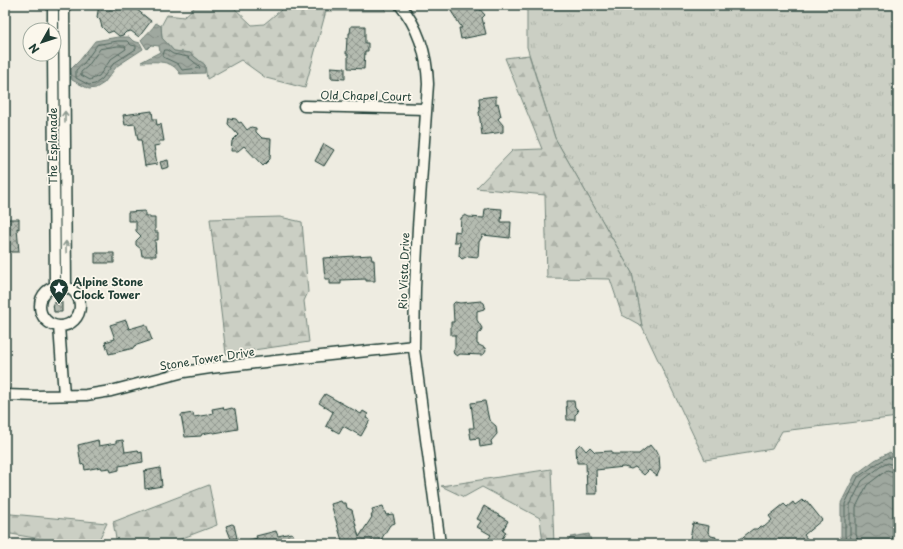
<svg xmlns="http://www.w3.org/2000/svg" width="903" height="549" font-family="'Playpen Sans',sans-serif">
	<style>
		.grass { fill: url(#grass-tufts); stroke: #75867c }
		.forest { fill: url(#forest-firs); stroke: #75867c }
		.water { fill: url(#water-waves); stroke: #6c7d74 }
		.lines { fill: none; stroke-linecap: round; stroke-linejoin: round }
		.shore { stroke: #52685f; stroke-width: 1 }
		.building { fill: url(#building-cross-hatch); stroke: #1f3d34 }
		.minor-casing { stroke: #1f3d34; stroke-width: 13 }
		.minor { stroke: #fbf7ec; stroke-width: 10 }
		.oneway { stroke: #8d9a90 }
		.labels { text-anchor: middle; stroke-width: 3.5; stroke-linejoin: round; paint-order: stroke }
		.street-label { font-size: 11px; fill: #1f3d34; stroke: #fbf7ec }
		.poi-label { font-size: 11px; font-weight: bold; fill: #1f3d34; stroke: #fbf7ec; text-anchor: start }
	</style>
	<defs>
		<pattern id="grass-tufts" width="24" height="20" patternUnits="userSpaceOnUse"><rect width="24" height="20" fill="#cbcfc4"/><path d="M3 7l-1-3M5 7V3M7 7l1-3M15 17l-1-3M17 17v-4M19 17l1-3" fill="none" stroke="#aeb3a9"/></pattern>
		<pattern id="forest-firs" width="22" height="20" patternUnits="userSpaceOnUse"><rect width="22" height="20" fill="#cbcfc4"/><path d="M5 1l3.5 6h-7zM16 11l3.5 6h-7z" fill="#aeb3a9"/></pattern>
		<pattern id="water-waves" width="16" height="10" patternUnits="userSpaceOnUse"><rect width="16" height="10" fill="#9fa89f"/><path d="M0 5q4-4 8 0t8 0" fill="none" stroke="#818a82"/></pattern>
		<pattern id="building-cross-hatch" width="8" height="8" patternUnits="userSpaceOnUse"><rect width="8" height="8" fill="#b4bbb0"/><path d="M0 0l8 8M0 8l8-8" fill="none" stroke="#929990"/></pattern>
	</defs>
	<rect width="100%" height="100%" fill="#eeece1"/>
	<filter id="ink" filterUnits="userSpaceOnUse"><feTurbulence type="fractalNoise" baseFrequency=".025" numOctaves="2"/><feDisplacementMap in="SourceGraphic" scale="8" xChannelSelector="R" yChannelSelector="G"/><feConvolveMatrix kernelMatrix="1 2 1 2 8 2 1 2 1" color-interpolation-filters="sRGB"/></filter>
	<g filter="url(#ink)">
		<path class="grass" d="M527 5H898V417L782 431 772 449 705 460 642 326 632 273 555 138 527 47Z"/>
		<path class="forest" d="M197 5H231L252 25 264 24 287 5H381L386 11H326L305 88 266 78 241 60 207 79 205 65 190 53 174 51 162 38 161 26 167 15 184 17Z
			M529 55 555 138 632 273 642 326 622 315 610 279 547 278 545 195 476 188 513 150 542 149 505 58Z
			M280 217 302 222 308 292 304 301 309 342 226 354 210 219Z
			M551 469 554 544H543L540 518 482 487 464 497 441 486Z
			M209 485 217 525 167 544H117L113 522Z
			M5 512 11 514 107 523 97 544H71L5 533Z"/>
		<path class="water" d="M156 23 161 26 162 38 174 51 190 53 205 65V73L180 74C172 59 156 62 141 62L160 52 159 46 151 45 147 49 141 40C146 34 152 30 156 23Z
			M118 37H129L133 41 140 43 143 49 117 66 104 83 96 88 89 89 72 80 71 69 80 60 95 41Z
			M890 452 898 459V544H844L841 538V503L855 475 875 460Z
			M589 534 592 544H566L571 537Z"/>
		<g class="lines">
			<path class="shore" d="M118 41H127L131 45 136 46V49L114 63 102 79 95 84 89 85 76 78V70L84 63 97 45Z
				M118 46H125L126 49 111 59 99 76 90 80 81 75V72L88 66 100 49Z
				M165 50H167L173 54 188 57 199 66 200 68 182 70 178 64 163 57Z
				M848 544 845 536V504L858 477 878 463 888 457 898 461
				M853 544 850 535V505L862 481 880 467 888 463 898 467
				M859 544 856 534V507L867 485 887 470 898 473"/>
		</g>
		<path class="building" d="M99 5H131L151 21 139 37 131 31 126 32 123 35 119 36 113 31 108 33 102 27 100 20 97 17Z
			M447 5H476L485 15 482 18 486 34 461 39 459 28H462Z
			M351 26H365V43H368V51H365L364 69 348 68V54H346L347 38H349V33H350Z
			M331 67 345 68V79L331 78Z
			M496 96V104L498 103 500 112 501 116 498 119 503 125V132L482 135 479 112 480 111 479 98Z
			M152 111 153 119H156L157 125 161 124 164 141H159L160 145 154 146 157 164 145 166 141 140H138L135 124 125 125 123 115Z
			M229 118 236 119 239 123 241 122 247 130 251 127 256 128V132L262 138 271 139 270 159 263 166 244 146 238 151H231L232 141 238 135 228 124Z
			M324 144 334 150 324 166 315 161Z
			M168 160 169 167 162 169 160 162Z
			M488 208 502 209 501 222H511L510 238 483 235 479 242 478 257 468 256 462 259 459 256 460 242H454L455 231 460 232 461 218 465 215 469 217 484 218 485 209H488Z
			M145 211V216H150V218H155V232H158V240H155L156 256H142L141 249 136 245V241L141 236 136 231V221H128V212Z
			M5 219H19V229L17 228 19 252H5Z
			M95 253H114V263H95Z
			M371 255 372 260H374L375 281H366V279L341 280V284H330V279H325L323 258Z
			M481 301 484 303 485 306 484 309 477 311V320L482 328 481 332 477 335V344L485 348 486 351 484 354 482 355 460 354 457 356 454 354 453 351 455 347V335H451V322H454L453 304 455 302 460 303Z
			M62 302V312H54L53 303Z
			M126 320 129 329 146 324 152 340 134 346V348L109 354 105 342 115 339 110 325Z
			M325 394 361 414 363 411 368 414 366 418 370 420 361 436 343 426 339 433 326 426 333 412 319 403Z
			M485 401 489 420 496 426 497 434 491 441 492 445 480 447 479 438 471 439 469 428H474L471 403Z
			M566 401H574L575 407 577 409 578 412 575 415V420H567Z
			M223 407 224 410 232 408 235 410 238 429 214 433 212 432 202 434 201 436 185 437 181 415 193 413 194 417 207 415 213 413 212 409Z
			M98 440 99 446 116 443V441L123 440 125 452 138 450 139 453 142 452 143 462 119 466V470L111 472 110 468 102 469 101 467 85 470 84 464 81 465 78 445Z
			M580 444 586 451 590 447 595 452 612 451V454H639L650 445 654 450 656 449 659 455 660 469 657 476 649 470 644 475 635 467 631 469 624 467 596 470 597 494H587L586 463H577L576 448Z
			M160 468 162 486 145 489 144 471Z
			M802 500 804 502 806 500 822 520 804 535 808 540 803 544H734L753 529H757L760 526 764 527 772 520 769 516 784 504 787 507 793 502 795 505Z
			M341 501 342 503H346L347 508 352 510 359 537 372 517 371 516 373 513 372 509 383 506 386 515 393 514 395 523 390 525 382 538 383 543 374 544 373 541 362 544H343L331 504Z
			M484 506 508 521 503 530 506 532 499 544H485L491 535 477 527 481 521 477 519Z
			M693 523 709 526 708 532 711 536 716 537 715 544H689Z
			M232 524 234 525 237 538 231 539 226 526Z
			M276 531 278 536 291 533 293 534 296 544H243V542L257 538 256 536Z"/>
		<g class="lines">
			<g class="minor-casing">
				<path id="minor" d="M53 5V30
					M64 5 66 286
					M400 5C419 28 427 55 428 84L418 227 415 288 414 349 440 544
					M53 54 55 285
					M304 106 426 109
					M40 306a20 20 0 1 1 40 0a20 20 0 1 1-40 0Z
					M59 326 64 395
					M5 395 35 396 86 395 111 391 184 372 210 368 414 346"/>
			</g>
			<use href="#minor" class="minor"/>
		</g>
		<defs><path id="oneway-shaft" d="M-6 0H5M1.5-3L5.5 0L1.5 3" fill="none" stroke-width="1.6" stroke-linecap="round" stroke-linejoin="round"/></defs>
		<g class="oneway">
			<use href="#oneway-shaft" transform="translate(65 117) rotate(-90)"/>
			<use href="#oneway-shaft" transform="translate(66 247) rotate(-91)"/>
		</g>
	</g>
	<defs>
		<g id="sight-pin" transform="scale(1)"><path d="M0 17L-7.5 6A9.5 9.5 0 1 1 7.5 6Z" fill="#1f3d34" stroke="#fbf7ec"/><path d="M0-6L1.8-2.2L6-1.7L2.9 1.2L3.7 5.4L0 3.3L-3.7 5.4L-2.9 1.2L-6-1.7L-1.8-2.2Z" fill="#fff"/></g>
	</defs>
	<g fill-rule="evenodd">
		<use href="#sight-pin" x="59" y="288"/>
	</g>
	<g class="labels">
		<g class="street-label">
			<text transform="translate(366 96) rotate(1)" y="4">Old Chapel Court</text>
			<text transform="translate(53 146) rotate(-90)" y="4">The Esplanade</text>
			<text transform="translate(404 271) rotate(-88)" y="4">Rio Vista Drive</text>
			<text transform="translate(207 359) rotate(-9)" y="4">Stone Tower Drive</text>
		</g>
		<g class="poi-label">
			<text x="73" y="286">Alpine Stone<tspan x="73" dy="13">Clock Tower</tspan></text>
		</g>
	</g>
	<rect width="903" height="549" fill="none" stroke="#fbf7ec" stroke-width="20"/>
	<rect x="10" y="10" width="883" height="529" fill="none" stroke="#1f3d34" stroke-width="1.5" filter="url(#ink)"/>
	<g transform="translate(42 42) rotate(231)"><circle r="19" fill="#fbf7ec" stroke="#a3ada2"/>
	<path d="M0-3L7 15L0 10L-7 15Z" fill="#1f3d34"/>
	<text y="-6" font-size="11" font-weight="bold" text-anchor="middle" fill="#1f3d34">N</text>
	</g>
</svg>
